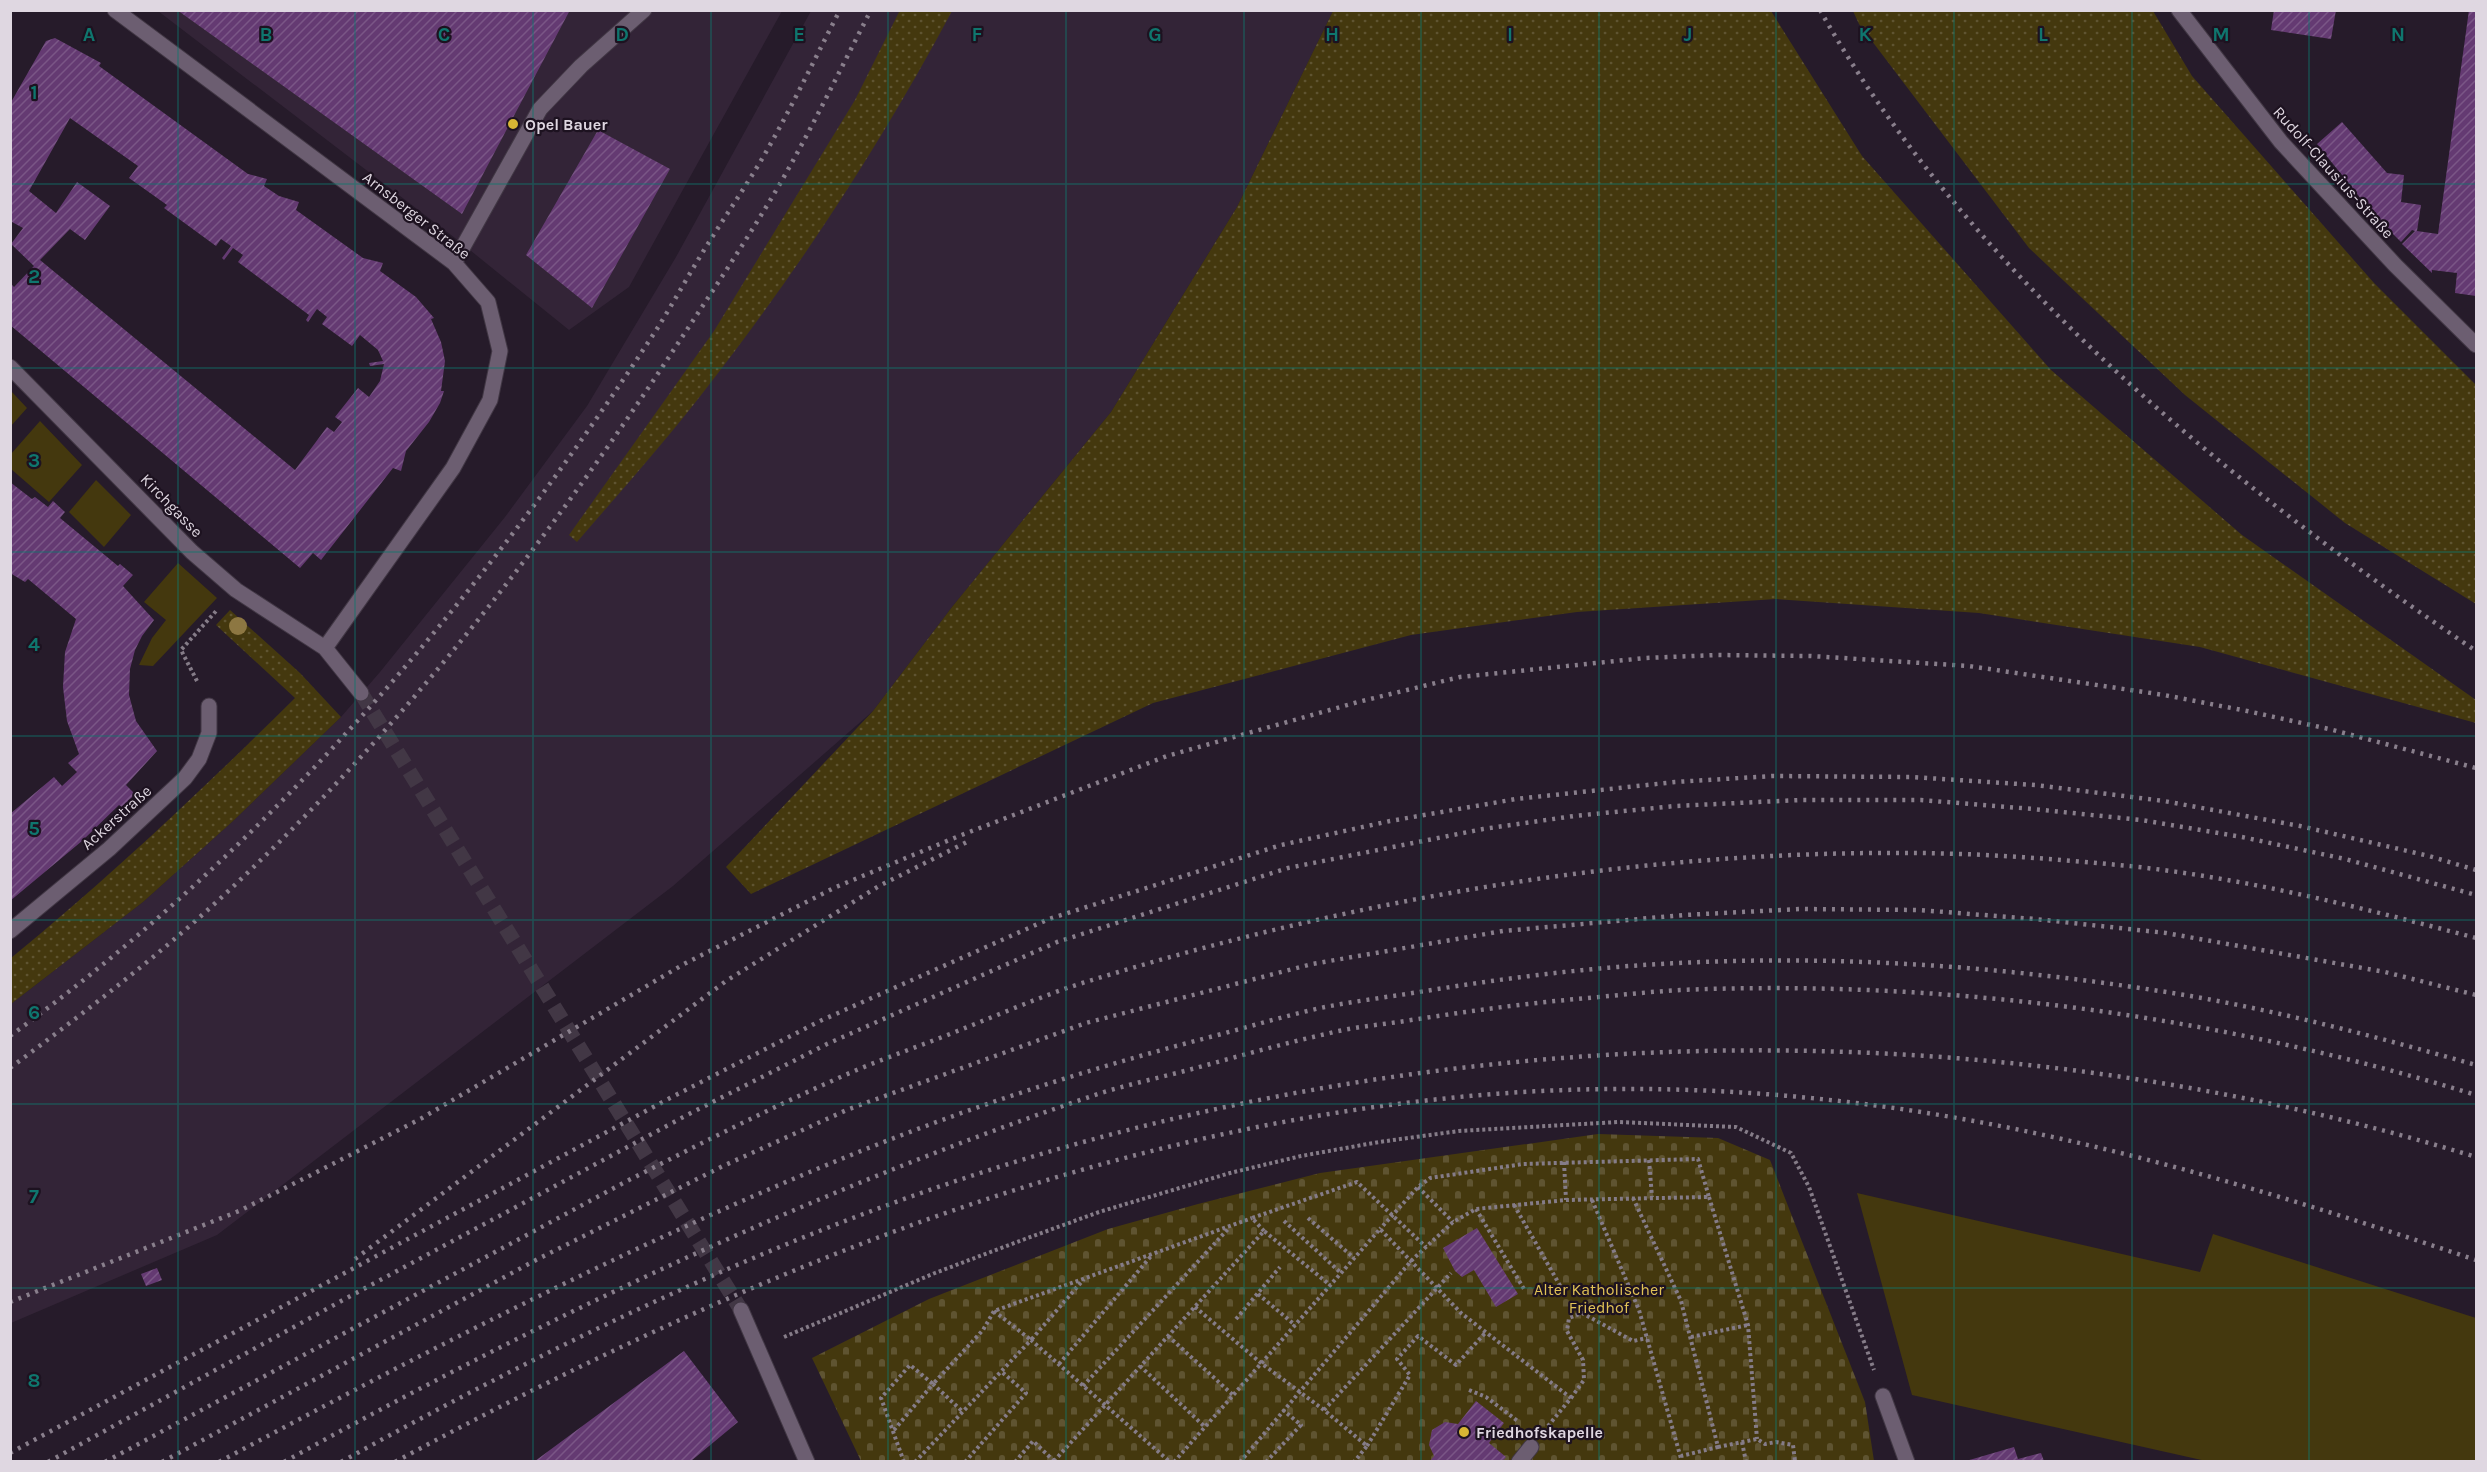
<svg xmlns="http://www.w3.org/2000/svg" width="2487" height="1472" font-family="Karla,sans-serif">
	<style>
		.built { fill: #332437 }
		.grass { fill: url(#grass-dots) }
		.cemetery { fill: url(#cemetery-stones) }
		.garden { fill: #44380e }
		.building { fill: url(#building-hatch); fill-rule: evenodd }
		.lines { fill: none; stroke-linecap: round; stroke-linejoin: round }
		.minor-tunnel { stroke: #423745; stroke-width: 15; stroke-dasharray: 15 8; stroke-linecap: butt }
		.minor-casing { stroke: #413744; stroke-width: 17 }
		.path { stroke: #857c88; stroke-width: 4; stroke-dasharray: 3 3; stroke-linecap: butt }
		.minor { stroke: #6c5e71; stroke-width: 15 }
		.rail { stroke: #897f8c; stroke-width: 4.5; stroke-dasharray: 3 6; stroke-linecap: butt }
		.tree { fill: #8d7742 }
		.grid { fill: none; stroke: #0f766e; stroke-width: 1.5; stroke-opacity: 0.55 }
		.poi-dot { fill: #d7b534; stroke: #1d1220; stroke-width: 2 }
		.labels { text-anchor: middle; stroke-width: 4.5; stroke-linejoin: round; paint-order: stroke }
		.poi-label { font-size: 16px; font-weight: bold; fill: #dfd7e1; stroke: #1d1220; text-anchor: start }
		.street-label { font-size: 16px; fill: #dfd7e1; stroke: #1d1220 }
		.park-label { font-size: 16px; fill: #e1c256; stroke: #1d1220 }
		.grid-label { font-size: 20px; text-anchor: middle; font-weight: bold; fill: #0f766e; stroke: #1d1220; stroke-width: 4.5; stroke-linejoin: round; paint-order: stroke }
	</style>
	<defs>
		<pattern id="grass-dots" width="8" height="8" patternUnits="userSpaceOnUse" patternTransform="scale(1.5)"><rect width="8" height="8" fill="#44380e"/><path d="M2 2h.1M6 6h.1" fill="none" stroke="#5f5431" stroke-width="1.8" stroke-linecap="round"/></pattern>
		<pattern id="cemetery-stones" width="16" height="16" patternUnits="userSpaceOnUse" patternTransform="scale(1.5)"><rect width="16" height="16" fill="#44380e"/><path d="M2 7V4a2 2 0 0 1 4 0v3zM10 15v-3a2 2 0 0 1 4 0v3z" fill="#5f5431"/></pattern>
		<pattern id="building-hatch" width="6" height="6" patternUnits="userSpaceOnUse" patternTransform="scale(1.5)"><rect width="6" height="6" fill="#643a72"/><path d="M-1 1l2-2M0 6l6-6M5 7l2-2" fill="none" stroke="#7a5686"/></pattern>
	</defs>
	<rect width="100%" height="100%" fill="#261b2a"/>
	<path class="built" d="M158 11H782L629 287 569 330 455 238Z
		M811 11H1333L1237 207 1111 412 952 607 873 711 673 886 217 1235 11 1323V1004L143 902 232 822 341 717 380 672 505 517 587 406 676 257Z"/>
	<path class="grass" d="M900 10 952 11C881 144 798 271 705 390 665 442 620 492 577 542L569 535 714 331 855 100Z
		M1333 11H1771L1862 156 2051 370 2242 535 2476 700V723L2200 647 1979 613 1776 599 1577 612 1411 635 1153 703 751 894 726 867 873 711 952 607 1111 412 1237 207Z
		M1853 11H2153L2192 76 2374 283 2476 385V604L2345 523 2185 395 2029 248 1859 24Z
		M230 610 300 673 341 717 232 822 143 902 11 1004V958C111 876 203 789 295 698L216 625Z"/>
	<path class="cemetery" d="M1598 1134 1718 1138 1770 1160 1865 1402 1874 1461H861L812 1358 929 1299 1108 1229 1198 1204 1320 1173Z"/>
	<path class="garden" d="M11 391 27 408 11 426Z
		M40 421 82 465 49 502 11 469V454Z
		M96 480 131 515 104 547 69 512Z
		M178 563 217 598 153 666 139 665 152 638 166 620 144 602Z
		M1857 1193 2200 1272 2213 1234 2476 1318V1461H2206L1912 1395Z"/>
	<path class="building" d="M177 10H570L462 214Z
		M2274 10H2336L2331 39 2271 30Z
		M2469 10H2476V296L2455 293 2457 273 2432 270V273L2402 244 2415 231 2412 230 2401 242 2374 215 2317 144 2342 122 2387 173 2404 175 2401 202 2421 205 2417 231 2438 234Z
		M55 38 101 63 99 66 248 174 267 179 264 186 279 196 299 202 296 210 363 258 383 263 380 271 416 297 434 318 431 319 441 342 445 361 441 391H444L440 403 429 422 406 451 401 471 393 468 321 560 313 553 300 568 10 325V283L14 287 34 266 11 244 23 228 12 222 10 226V104L46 41ZM70 118 138 166 129 178 167 205 164 208 216 246 221 239 231 246 222 258 224 260 233 248 243 255 238 262 309 315 306 320 308 322 317 309 327 317 322 324 352 346 360 335 378 350 383 361 369 363 370 366 384 364 380 381 369 397 358 388 335 417 342 422 334 432 327 427 295 470 40 260 70 229 85 240 110 206 77 182 56 213 29 191Z
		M598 130 670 169 592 308 526 255Z
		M10 482 32 499 35 497 48 507 53 501 65 512 60 518 118 566 120 564 133 575 123 586 154 620 142 636 135 650 130 669 129 695 136 721 157 751 126 785 135 794 122 807 119 805 82 841 10 901V814L54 777 62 786 77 772 68 763 79 754 67 721 63 687 65 652 76 619 28 579 25 582 10 573Z
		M1477 1228 1518 1294 1496 1307 1474 1270 1462 1277 1455 1271 1443 1248Z
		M157 1268 162 1280 146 1286 141 1274Z
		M684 1351 738 1422 691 1461H535Z
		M1476 1401 1504 1423 1489 1443 1506 1457 1503 1461H1430L1434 1456 1429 1445 1432 1430 1445 1422 1458 1424Z
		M2014 1447 2018 1459 2041 1453 2044 1461H1966Z"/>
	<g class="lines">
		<path class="minor-tunnel" d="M361 693 741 1310"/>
		<g class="minor-casing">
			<path id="minor" d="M115 10 454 263 488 302 500 351 490 400 453 468 325 648
				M2179 10 2281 142 2395 265 2476 345
				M454 263 540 109 581 66 644 10
				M10 367 192 552 236 590 325 648 361 693
				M10 931 109 849 185 778 199 759 209 733V706
				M741 1310 807 1462
				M1883 1396 1907 1462
				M1519 1462 1531 1447"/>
		</g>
		<path class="path" d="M197 681 181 650 217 610
			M1649 1160 1652 1197
			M1564 1162 1566 1200
			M1418 1187 1453 1222
			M1709 1197 1748 1325 1757 1439
			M1633 1198 1681 1301 1718 1447 1681 1456
			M1592 1200 1639 1310 1682 1462
			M1514 1205 1562 1289
			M1476 1209 1524 1289
			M1308 1218 1354 1258
			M1284 1221 1341 1273
			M1264 1231 1252 1218 1357 1182 1426 1247
			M1258 1294 1295 1325
			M1195 1307 1261 1363 1324 1410 1367 1446 1354 1462
			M994 1311 1031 1340 1084 1279
			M1236 1319 1280 1267
			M1168 1336 1233 1395
			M784 1337 935 1273 1025 1239 1099 1212 1230 1173 1301 1156 1379 1142 1459 1131 1618 1122 1736 1127 1791 1153 1809 1187 1874 1370
			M1691 1337 1748 1325
			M1059 1364 1152 1255
			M1140 1366 1205 1427
			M1083 1386 1229 1228
			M1469 1390 1486 1397 1519 1422
			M1571 1398 1584 1380 1583 1360 1567 1331 1569 1318 1582 1313 1633 1341 1647 1338
			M1324 1410 1451 1273
			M894 1430 933 1384 963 1412
			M1742 1442 1746 1462
			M1367 1446 1410 1375 1397 1359 1418 1336 1456 1365 1486 1332
			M1718 1447 1757 1439 1765 1444 1776 1442 1793 1445 1795 1462
			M1054 1461 1264 1231 1330 1285
			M904 1462 881 1398 910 1365 933 1384 983 1330 994 1311 1252 1218
			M915 1462 1031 1340 1170 1462
			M965 1462 1026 1393 1002 1372
			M1015 1462 1033 1441 1054 1461
			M1174 1462 1380 1229 1461 1313 1571 1398 1548 1426
			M1240 1462 1412 1260 1453 1222 1476 1209 1566 1200 1709 1197 1698 1159 1523 1164 1430 1178 1418 1187 1380 1229
			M1266 1462 1301 1425 1283 1410"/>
		<use href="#minor" class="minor"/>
		<path class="rail" d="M1820 10C1969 275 2229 483 2476 651
			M10 1036C269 848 478 601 653 335 670 309 685 281 701 255 720 224 740 195 759 164 788 115 813 62 840 10
			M10 1068C89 1009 169 948 240 880 405 724 544 545 669 357 707 299 746 242 781 182 813 126 841 68 871 10
			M355 1259 726 981 879 886 971 840
			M10 1302 239 1211 311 1175 422 1118 684 964 836 887 959 836 1167 756 1358 702 1460 677 1645 658 1716 655 1811 656 1969 666 2164 695 2247 711 2329 729 2476 768
			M10 1453 670 1098 820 1021 1049 919 1281 845 1390 821 1516 799 1675 782 1773 776 1911 777 2035 785 2164 801 2300 826 2429 856 2476 870
			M48 1462 343 1300 687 1115 827 1044 1057 942 1288 868 1483 829 1574 816 1675 806 1800 800H1921L2033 809 2141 820 2242 837 2345 859 2476 895
			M105 1462 627 1181C696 1146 764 1111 834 1080 875 1061 918 1047 960 1030 998 1015 1037 998 1076 985 1344 901 1626 851 1908 853 1980 853 2057 859 2129 866 2246 878 2363 908 2476 938
			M162 1462 536 1260 723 1166 849 1109 1086 1023 1312 964 1503 931 1684 915 1800 909 1919 910 2035 919 2166 933 2385 972 2476 995
			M219 1462C432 1348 647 1236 871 1147 982 1103 1095 1067 1210 1037 1249 1027 1287 1015 1325 1007 1356 1001 1388 997 1419 992 1505 978 1592 967 1679 963 1836 955 1997 966 2153 990 2262 1006 2370 1035 2476 1065
			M284 1462C544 1318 811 1191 1092 1096 1124 1085 1159 1078 1192 1069 1236 1057 1281 1044 1326 1034 1352 1027 1379 1025 1405 1021 1463 1012 1519 1004 1577 999 1611 996 1646 992 1680 990 1949 979 2220 1016 2476 1095
			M341 1462C543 1350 752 1248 971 1176 1454 1017 1990 1007 2476 1157
			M395 1462C721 1286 1069 1138 1440 1099 1595 1082 1753 1087 1908 1110 2102 1139 2291 1198 2476 1260"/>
	</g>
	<circle class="tree" cx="238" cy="626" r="9"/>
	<path class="grid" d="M178 10V1462M355 10V1462M533 10V1462M711 10V1462M888 10V1462M1066 10V1462M1244 10V1462M1421 10V1462M1599 10V1462M1776 10V1462M1954 10V1462M2132 10V1462M2309 10V1462M10 184H2476M10 368H2476M10 552H2476M10 736H2476M10 920H2476M10 1104H2476M10 1288H2476"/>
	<g class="poi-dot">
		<circle cx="513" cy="124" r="6"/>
		<circle cx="1464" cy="1432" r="6"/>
	</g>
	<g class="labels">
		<g class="poi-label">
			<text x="525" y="130">Opel Bauer</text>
			<text x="1476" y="1438">Friedhofskapelle</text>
		</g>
		<g class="street-label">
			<text transform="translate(2334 172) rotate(48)" y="6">Rudolf-Clausius-Straße</text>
			<text transform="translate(417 215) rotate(38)" y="6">Arnsberger Straße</text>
			<text transform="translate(172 505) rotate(46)" y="6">Kirchgasse</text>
			<text transform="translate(116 817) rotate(-42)" y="6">Ackerstraße</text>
		</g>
		<g class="park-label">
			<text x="1599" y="1295">Alter Katholischer<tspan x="1599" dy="18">Friedhof</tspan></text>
		</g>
	</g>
	<g class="grid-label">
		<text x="89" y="41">A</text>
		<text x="266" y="41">B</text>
		<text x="444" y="41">C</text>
		<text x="622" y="41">D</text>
		<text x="799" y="41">E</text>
		<text x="977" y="41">F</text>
		<text x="1155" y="41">G</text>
		<text x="1332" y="41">H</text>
		<text x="1510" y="41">I</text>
		<text x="1688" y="41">J</text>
		<text x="1865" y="41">K</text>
		<text x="2043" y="41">L</text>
		<text x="2221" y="41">M</text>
		<text x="2398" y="41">N</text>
		<text x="34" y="99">1</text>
		<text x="34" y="283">2</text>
		<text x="34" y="467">3</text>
		<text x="34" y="651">4</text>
		<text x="34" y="835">5</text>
		<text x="34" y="1019">6</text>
		<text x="34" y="1203">7</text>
		<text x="34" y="1387">8</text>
	</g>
	<rect width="2487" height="1472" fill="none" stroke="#dfd7e1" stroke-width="24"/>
</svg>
